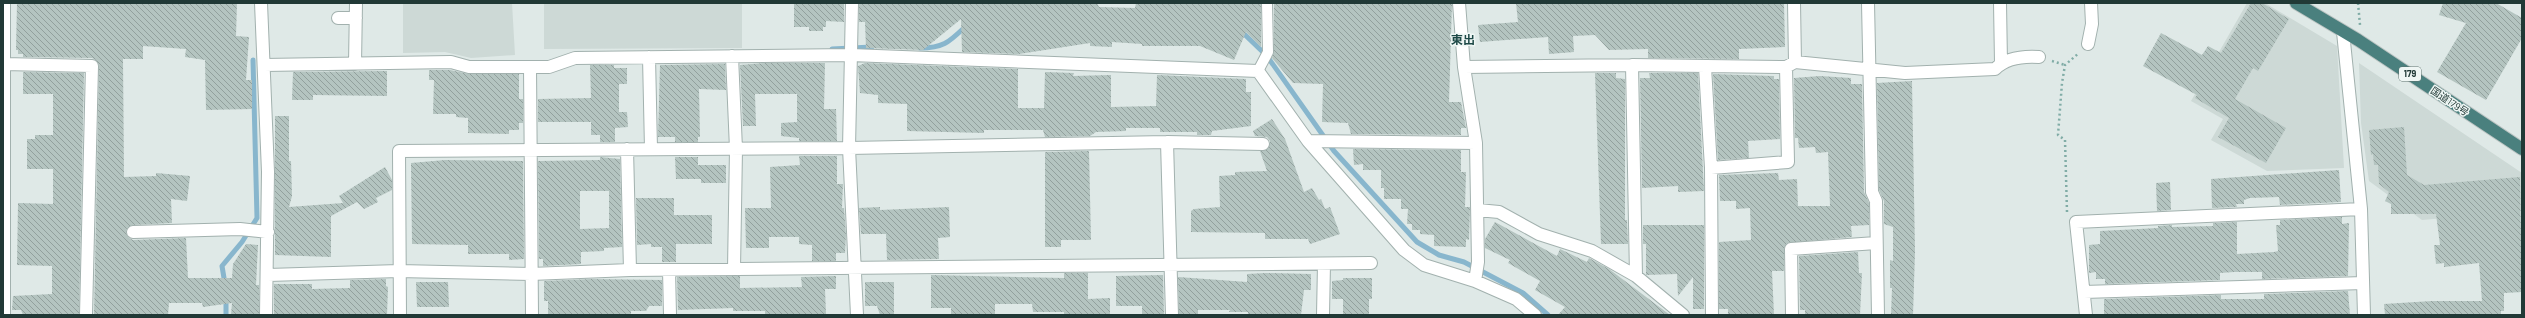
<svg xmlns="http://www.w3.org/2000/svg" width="2525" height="318" font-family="Barlow,'Noto Sans JP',sans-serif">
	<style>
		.built { fill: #cdd9d6 }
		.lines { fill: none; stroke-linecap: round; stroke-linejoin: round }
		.stream { stroke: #88b6cd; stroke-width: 5 }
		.building { fill: url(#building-back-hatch); fill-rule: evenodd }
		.service-casing { stroke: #a2b1ae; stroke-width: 12 }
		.minor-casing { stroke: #a2b1ae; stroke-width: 14 }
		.trunk-casing { stroke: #bcc4c3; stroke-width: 14 }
		.path { stroke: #80aca6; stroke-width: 2.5; stroke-dasharray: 2 3; stroke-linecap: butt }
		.service { stroke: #fff; stroke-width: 10 }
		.minor { stroke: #fff; stroke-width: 12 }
		.trunk { stroke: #4a807e; stroke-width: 12 }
		.labels { text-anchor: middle; stroke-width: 3; stroke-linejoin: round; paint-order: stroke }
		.shield { fill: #eff6f4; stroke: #5f726f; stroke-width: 1 }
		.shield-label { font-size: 9px; font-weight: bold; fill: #213936 }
		.street-label { font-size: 10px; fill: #213936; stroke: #eff6f4 }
		.quarter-label { font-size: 12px; font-weight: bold; fill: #1e4947; stroke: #eff6f4 }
	</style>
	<defs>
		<pattern id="building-back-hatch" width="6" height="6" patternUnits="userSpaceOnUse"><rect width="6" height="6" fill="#b4c4c0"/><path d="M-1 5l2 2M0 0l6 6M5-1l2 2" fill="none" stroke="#92a09d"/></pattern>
	</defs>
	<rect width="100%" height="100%" fill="#dfe9e7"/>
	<path class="built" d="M403 3H512L515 55 471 58 445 52 403 53Z
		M544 3H742V48L544 49Z
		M2247 3H2265L2337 46 2344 168 2267 171 2211 140 2223 119 2191 101Z
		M2359 63 2522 173V211L2422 220 2369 181 2361 123Z"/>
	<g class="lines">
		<path class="stream" d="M1240 30 1267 56 1334 151 1417 242 1439 255 1464 262 1523 293 1548 315
			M920 48C944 48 949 42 966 26
			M832 49 872 47
			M225 284 222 266 242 242 257 218 253 60
			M226 298V315"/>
	</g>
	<path class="building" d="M17 3H237L236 36 249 37 246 80H252V109L206 110 205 60 185 57 186 49 143 46V59H123L124 177 156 176V173L190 176 187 201 171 199 172 223 132 225 127 228 126 233 129 238 133 240 186 238 188 278H232L233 264 246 244 258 245 256 285H259V315H231L232 303 203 307 202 303H169L168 315H94L99 66 96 60 92 58 23 57V54H18V50H16Z
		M794 3H844V22L826 21V27H823V31H809V27H794Z
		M859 3H1097L1099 7 1135 8 1136 3H1261V47L1246 32 1234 60 1200 46H1142V44L1112 42V47L1090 46V43L1019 54 962 52 961 19 923 50 866 48 865 22H859Z
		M1274 3H1452L1449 102H1461L1466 128H1461V135L1351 134 1348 123 1322 122 1323 84 1293 83 1272 58 1274 52Z
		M1516 3H1784L1785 47 1739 49V59L1648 58V49L1609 50 1595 35 1573 36 1574 52 1549 54 1548 37 1480 42 1478 25 1518 22Z
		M2251 3H2262L2289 19 2258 71 2253 68 2235 99 2286 128 2266 163 2218 137 2229 118 2195 98 2197 95 2143 66 2161 33 2202 55 2208 46 2221 53Z
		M2443 3H2496L2522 18V38L2486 100 2437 72 2466 23 2439 15Z
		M765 63H825L824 109H836L837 141H799V138L781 136V123L797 122V94H755L756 126H743L740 65Z
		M865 63 1018 69V108H1044L1045 72 1074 73 1073 76 1111 75V107L1156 106 1157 75 1246 79V92H1251V126L1212 131 1211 135H1197V132H1160V128H1126V131L1096 132 1090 136 1045 137 1043 130H984V133L907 131V104L878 103V95L860 93 858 66Z
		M725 64 726 90 699 89 700 137H698V142H675V137H658L660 65Z
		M590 65H614V68H627V84H619V112H627L628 127 615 128V142H600V135H591V122H538V99L591 98Z
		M429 70H450L469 74H519V99H523V123H519V130H509V134L468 133V118L456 117V114H433L434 80H429Z
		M387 71V96L313 95V100H292L293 72Z
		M23 72 84 73 79 315H23L21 310H12L13 296 52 294V266L17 265 18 203 53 204V169H27V139H35V135H53V94H23Z
		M1595 73H1616V78L1625 79V220H1627L1628 244H1601Z
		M1649 73H1698L1704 191 1678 192V186L1642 188 1640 78H1650Z
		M1713 74 1774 76V79H1779L1780 139 1748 141 1749 158 1718 160Z
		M1820 76 1851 78V84H1862L1864 192 1869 203V225L1851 226 1852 237 1787 243 1784 249V271H1772L1774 315H1728V309H1719V242L1751 240 1750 208 1736 209V201H1720L1719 175 1778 173 1779 180 1797 179 1798 206H1830L1828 152 1816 153 1815 147 1799 148 1798 138H1795L1794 78Z
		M1912 81 1915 252 1913 315H1891L1892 288H1890V260L1893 261V227L1884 224V201L1879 190 1877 83Z
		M275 116H289V161H291L292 196 289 207 343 203 339 196 385 167 392 180V190L376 198 378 202 364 209 357 202 331 216V257L275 255Z
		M1272 119 1285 139 1304 192 1312 188 1319 200 1321 199 1325 209 1330 207 1340 234 1310 244 1308 239H1265V233L1191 232V211L1194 209 1220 207 1219 176 1235 175V172L1267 171 1260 151 1269 148 1270 141 1267 137 1255 136 1253 131Z
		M2404 127 2407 175 2424 185 2520 177 2522 292 2504 293V311H2501V315H2385L2384 304 2432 301H2482L2479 263 2444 267V263L2436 264 2434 245H2440L2436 214H2391V204L2385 201 2389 192 2379 184 2378 165H2374L2373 154 2371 155 2369 130Z
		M1353 149 1461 150V172H1466L1465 207H1470L1469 240 1466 239V247L1434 246V235L1420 234V230H1412V224H1407L1408 209H1401V199H1384V188H1381V170H1363V164L1354 165Z
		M1089 151 1091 240H1061V247H1045V152Z
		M799 156H837V184H843L842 208H844L846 235 845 253H836V261H812V245L799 244V237H769V248H746L745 208H771L770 167 800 165Z
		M600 157 620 159 622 247 604 248V251L581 252V264L543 266V259H539L538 161 600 160ZM580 191H609V228L580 229Z
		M675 157H698V165H726V183H701V179H676Z
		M445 160 523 161 524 259 509 260V254H468V245L412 244 411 163Z
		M2339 170 2341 202 2280 205 2279 197 2250 198 2244 200V204H2236L2237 207 2212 208 2211 179Z
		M2170 182 2171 210 2157 211 2156 183Z
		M636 198H674V215H712V244H676V262H662V247H651V244L637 245Z
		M880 207V210L949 207 950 237 938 238 939 259 887 260 886 234H861L859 208Z
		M2342 217V224L2349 223 2348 276 2262 279V272H2234L2220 273V280L2105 284V279H2096V272L2089 273V245L2100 244V231L2158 228V226L2172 225V227L2213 226V223L2237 222V254L2274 252 2278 251 2276 225H2280V220Z
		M1495 222 1557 256 1560 249 1587 262 1589 258 1609 269 1670 315H1558L1565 307 1535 290 1540 281 1508 263 1510 260 1485 248V239Z
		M1643 225H1704V309H1693V277L1678 296 1677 274 1646 275V244H1643Z
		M1858 252 1859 273H1862L1860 315H1805V310H1800L1799 256Z
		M1064 273H1088V299L1110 298V315H1064V312H1033L1032 304H995V315H951V308H931V275L1064 278Z
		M1266 273 1311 274V290H1304L1301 315H1248V312H1229L1230 310H1198V315H1179L1178 277 1247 282V274Z
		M1163 275 1164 315 1142 314V306H1116V276Z
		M740 276V288L802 287 801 277 836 276V289H825L826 314 765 315V311H733V308L678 310 677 277Z
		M1343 278H1372V299H1369V315H1343V299H1332V281L1343 280Z
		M386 279V286L388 287 387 315H274V284H312V289L350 288V280Z
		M591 279 662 280V306H649L646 311H631V315H548V301H544V281Z
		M416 282H448L449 307H417Z
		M865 282H894V315H880L877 306H865Z
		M2348 291 2350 315H2104V299L2221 295V299H2264V294Z"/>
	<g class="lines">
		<g class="service-casing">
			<path id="service" d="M1258 71 1268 52 1267 3"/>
		</g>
		<g class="minor-casing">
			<path id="minor" d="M261 3 268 172 266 315
				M852 3 849 148 857 315
				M1459 3 1464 67 1476 143 1478 262 1475 281
				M1794 3 1795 62
				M1868 3 1872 192 1876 201 1878 315
				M2000 3 2001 63
				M338 18H356
				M2343 32 2361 209 2364 315
				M2088 44 2092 24 2091 3
				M732 56 736 149 734 269
				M649 57 651 149
				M4 64 92 66 86 315
				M355 64 356 3
				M264 65 451 62 469 67H549L575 58 851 55 1258 71 1308 141 1404 250 1424 265 1475 281 1516 299 1535 315
				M1632 65 1636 276
				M530 67 532 315
				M1464 67 1632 65 1786 67 1795 62 1905 73 1995 69C2006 58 2024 56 2039 57
				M1705 67 1711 168 1712 315
				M1308 141 1476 143
				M1167 142 1172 315
				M627 149 630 270
				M1711 168 1788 162 1786 67
				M1478 210 1499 212 1539 234 1592 251 1636 276 1683 315
				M133 232 240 229 268 232
				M669 270 670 315
				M268 275 399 271 531 274 630 270 1371 263
				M2084 292 2363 283
				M4 315V3
				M400 315 399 151 849 148 1167 142 1263 144
				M1323 315 1324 264
				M1792 315 1791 249 1876 243
				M2086 315 2076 222 2361 209"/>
		</g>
		<g class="trunk-casing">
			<path id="trunk" d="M2296 3 2358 40 2522 149"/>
		</g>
		<path class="path" d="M2358 3 2360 25
			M2052 61 2065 65
			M2067 212 2065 140 2058 135 2062 83 2065 65 2079 53"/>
		<use href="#service" class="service"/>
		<use href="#minor" class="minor"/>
		<use href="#trunk" class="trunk"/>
	</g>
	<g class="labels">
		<rect class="shield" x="2399" y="67" width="22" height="14" rx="3"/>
		<g class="shield-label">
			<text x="2410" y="77">179</text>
		</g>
		<g class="street-label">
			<text transform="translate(2450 101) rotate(34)" y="4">国道179号</text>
		</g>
		<g class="quarter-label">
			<text x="1463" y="44">東出</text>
		</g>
	</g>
	<rect width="2525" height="318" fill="none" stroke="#213936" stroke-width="8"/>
</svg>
